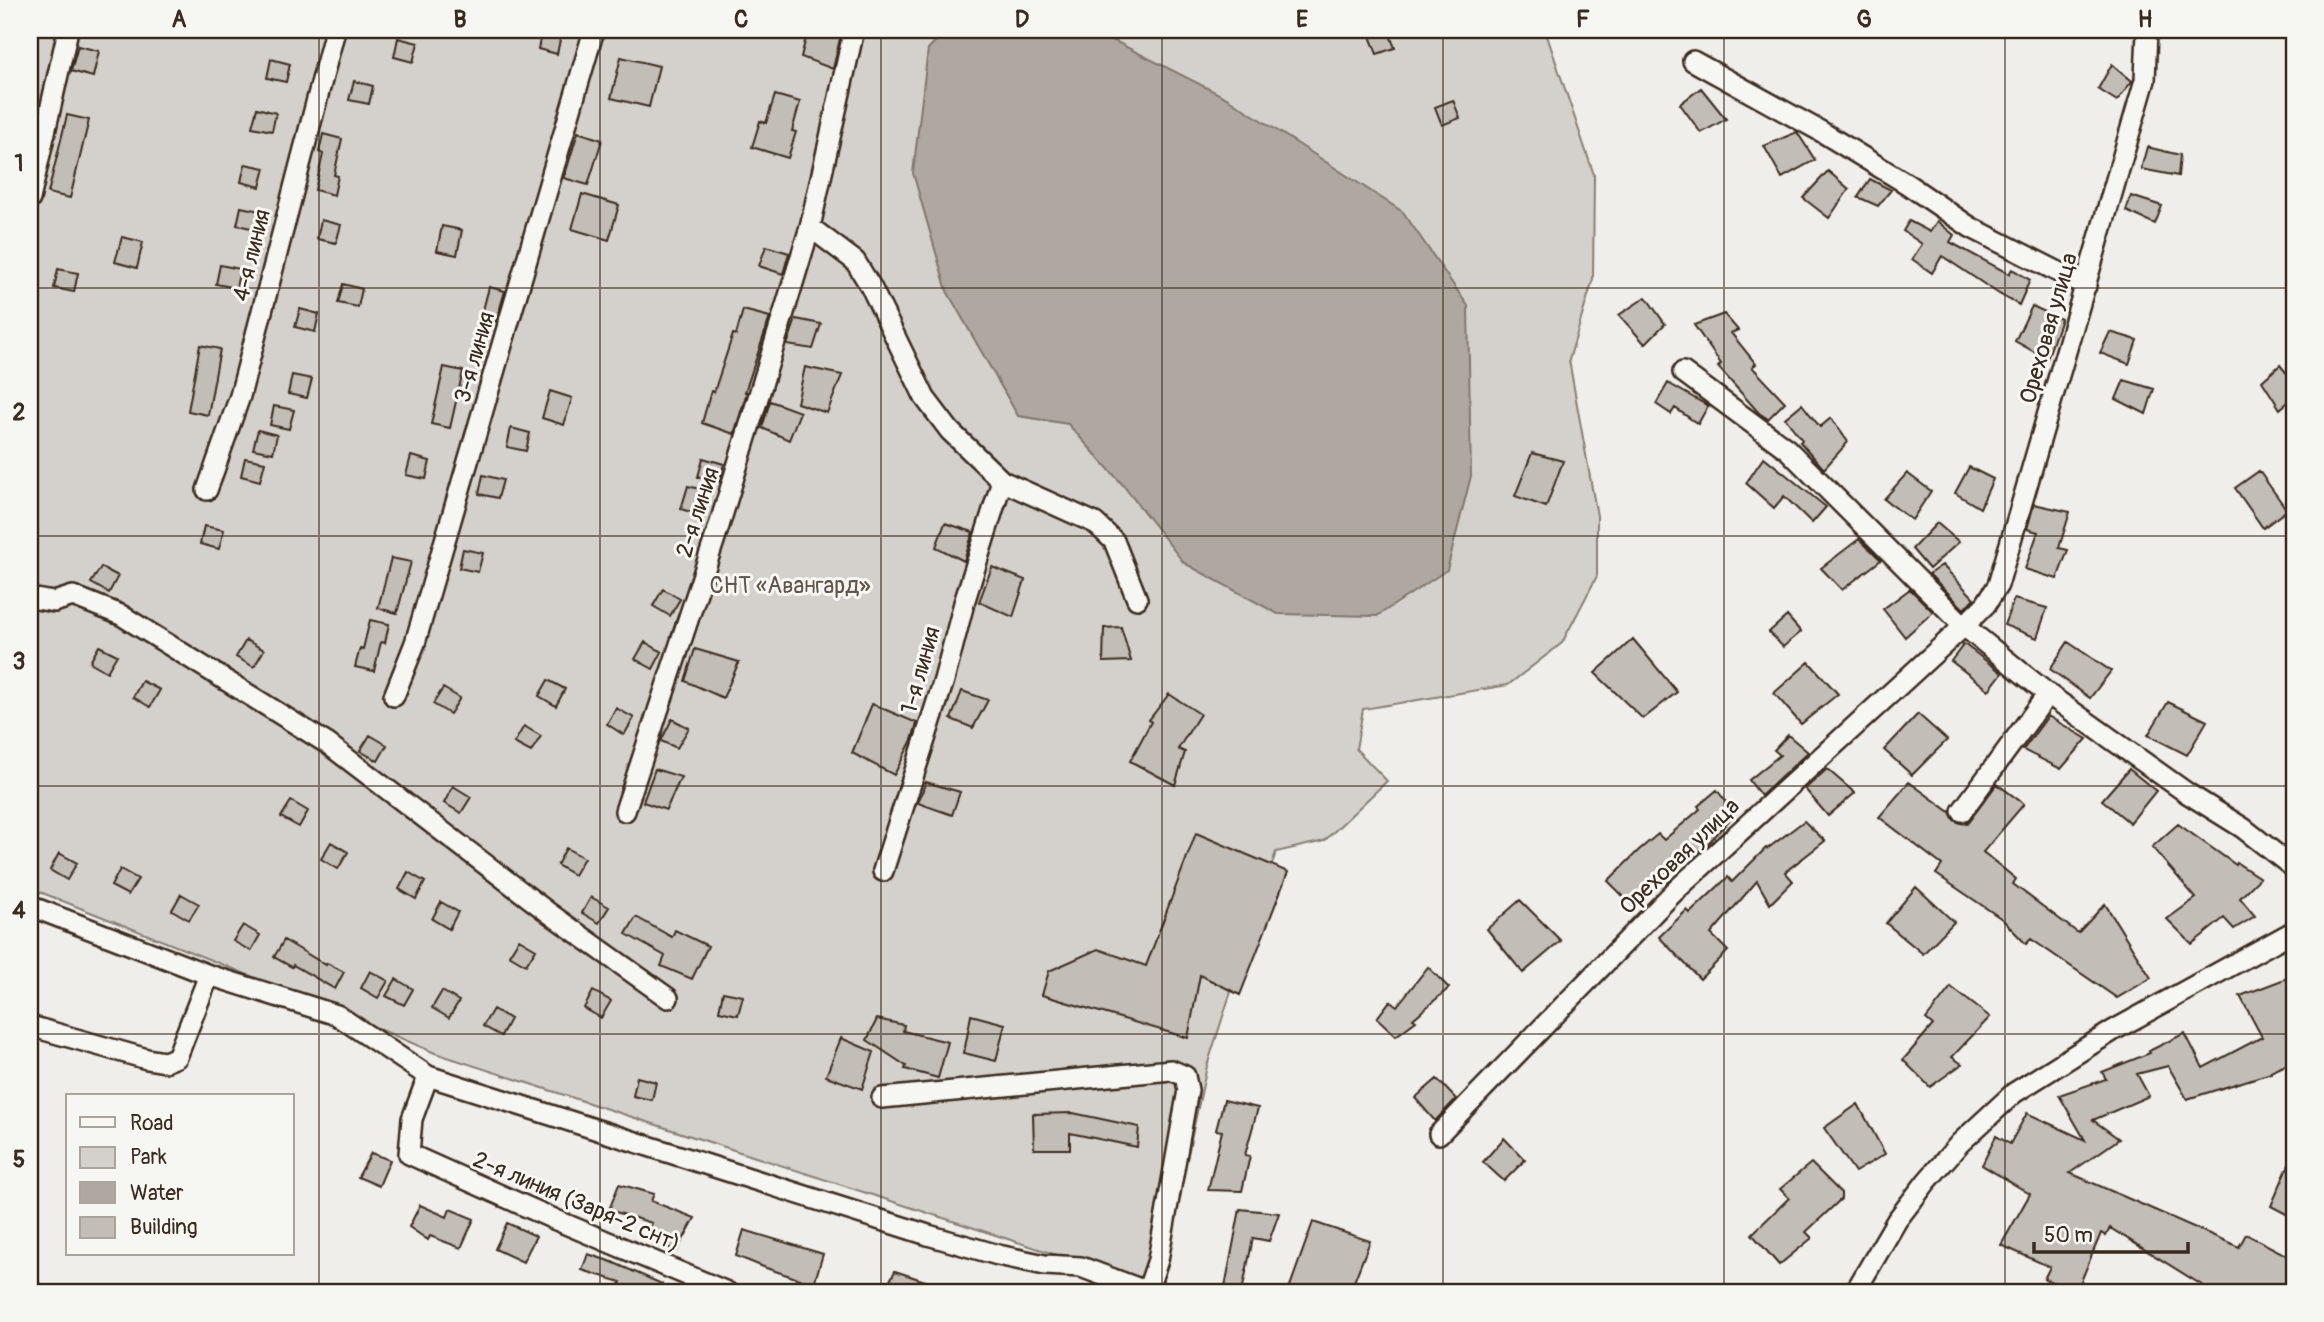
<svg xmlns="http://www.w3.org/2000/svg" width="2324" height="1322" font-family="Pangolin,sans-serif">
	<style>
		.green { fill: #d4d1cc; stroke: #887e75; stroke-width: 2 }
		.water { fill: #afa8a1; stroke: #81766d; stroke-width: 2 }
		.building { fill: #c2bdb7; stroke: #3b2a1e; stroke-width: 2 }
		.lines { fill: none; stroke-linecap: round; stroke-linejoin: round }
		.street-casing { stroke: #3b2a1e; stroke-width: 24 }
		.street { stroke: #f6f6f2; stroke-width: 19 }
		.grid { fill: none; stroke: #3b2a1e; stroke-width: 2; stroke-opacity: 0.55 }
		.labels { text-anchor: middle; stroke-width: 6; stroke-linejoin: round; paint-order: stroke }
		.street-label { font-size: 23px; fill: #3b2a1e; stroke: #f6f6f2 }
		.park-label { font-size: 23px; fill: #61544a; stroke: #f6f6f2 }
		.neatline { fill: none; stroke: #3b2a1e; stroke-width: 2.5 }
		.grid-label { font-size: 23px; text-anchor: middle; font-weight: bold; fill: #3b2a1e }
	</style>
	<rect width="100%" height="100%" fill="#efeeea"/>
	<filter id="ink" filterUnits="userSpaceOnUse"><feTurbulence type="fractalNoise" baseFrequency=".0143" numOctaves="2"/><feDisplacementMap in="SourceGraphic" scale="14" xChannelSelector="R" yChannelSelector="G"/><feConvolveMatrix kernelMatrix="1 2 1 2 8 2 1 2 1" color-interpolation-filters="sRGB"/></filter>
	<g filter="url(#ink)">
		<path class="green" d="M30 30H1545L1594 175 1593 279 1569 360 1597 516V576L1562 643 1508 685 1363 709 1356 749 1387 781 1324 841 1276 852 1207 1066 1159 1288 435 1053 324 1005 30 888Z"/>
		<path class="water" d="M946 30H1093L1227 98 1403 212 1468 306 1471 476 1447 570 1377 616 1278 614 1184 563 1122 484 1068 424 1018 416 947 291 913 173 928 49Z"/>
		<path class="building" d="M542 30 561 35 557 54 538 49Z
			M808 30H842L833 69 801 57Z
			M1388 30 1395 48 1377 54 1370 36Z
			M398 38 418 43 413 62 394 57Z
			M78 46 99 51 93 77 71 71Z
			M621 57 659 66 649 107 611 98Z
			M271 59 290 64 286 82 267 78Z
			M2112 64 2132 81 2117 101 2098 89Z
			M354 81 373 86 369 104 349 100Z
			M1701 88 1726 119 1701 133 1680 104Z
			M775 95 800 102 792 131 796 132 788 158 752 147 760 121 766 123Z
			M1453 100 1460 118 1442 125 1435 107Z
			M257 108 276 113 272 131 252 127Z
			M67 115 89 120 70 198 48 193Z
			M578 132 602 140 588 185 564 178Z
			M1797 132 1815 160 1782 178 1764 146Z
			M323 134 342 139 334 175 338 176 334 195 315 190 323 154 319 152Z
			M2147 147 2180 155 2178 176 2141 169Z
			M245 164 265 168 260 187 241 182Z
			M1828 171 1849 189 1829 218 1803 198Z
			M1870 179 1891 190 1878 206 1858 197Z
			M582 194 619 205 609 240 572 229Z
			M2131 196 2162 206 2155 224 2126 211Z
			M241 207 260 211 256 229 237 225Z
			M321 220 341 225 336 243 317 239Z
			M1909 221 1930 232 1937 221 1954 235 1950 242 2009 274 2012 269 2030 280 2019 305 1999 294 1942 256 1932 273 1912 259 1922 244 1903 231Z
			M442 226 462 230 457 255 437 251Z
			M122 237 143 242 137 268 115 262Z
			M766 246 789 253 783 274 759 266Z
			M220 265 240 269 236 288 216 284Z
			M58 269 78 273 74 292 54 288Z
			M343 284 362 289 358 307 338 303Z
			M489 287 505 291 496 322 481 318Z
			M1646 297 1665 324 1645 344 1619 315Z
			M2032 306 2061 319 2047 359 2015 341Z
			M300 309 319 314 315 332 295 327Z
			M743 310 770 317 745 392H747L734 434 702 423 711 391 714 392 733 334 736 335Z
			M1724 314 1738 330 1731 333 1756 364 1752 367 1785 402 1768 419 1759 413 1718 367 1721 364 1694 325Z
			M796 319 821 324 813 349 787 345Z
			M2110 332 2137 340 2129 364 2100 353Z
			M200 345 220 349 208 415 188 411Z
			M2280 365 2294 382V397L2280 409 2262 381Z
			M444 367 463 371 450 428 431 424Z
			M805 367 842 375 827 413 797 403Z
			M292 375 312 379 307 398 288 394Z
			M2124 380 2154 389 2146 414 2116 399Z
			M1668 383 1708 406 1698 424 1675 408 1671 414 1656 404Z
			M550 391 572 398 564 425 542 418Z
			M770 401 800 412 789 440 762 428Z
			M1802 404 1820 427 1831 418 1848 442 1824 469 1800 442 1802 440 1785 418Z
			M274 406 294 410 289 429 270 425Z
			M511 428 530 433 526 451 507 447Z
			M258 430 277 435 273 453 253 449Z
			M1532 453 1563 461 1546 507 1515 496Z
			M411 456 430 461 426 479 406 475Z
			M1764 457 1826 507 1812 523 1784 496 1774 508 1746 483Z
			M245 458 265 462 260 481 241 476Z
			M703 458 724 464 719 482 698 477Z
			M1969 467 1993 479 1980 508 1955 493Z
			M2259 471 2287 510 2263 528 2235 488Z
			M1907 473 1931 491 1912 520 1884 499Z
			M483 475 503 480 498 498 479 494Z
			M688 486 707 491 700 515 681 509Z
			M2034 504 2070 512 2059 548 2068 550 2057 579 2025 569 2038 532 2027 529Z
			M945 523 973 532 964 561 936 547Z
			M1937 523 1959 542 1929 569 1912 549Z
			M204 526 224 530 219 549 200 544Z
			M1859 539 1881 560 1842 590 1821 568Z
			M463 549 483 553 478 572 459 568Z
			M391 558 411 562 397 613 378 608Z
			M1942 565 1974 598 1964 609 1929 574Z
			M101 567 118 576 109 593 91 583Z
			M992 567 1025 580 1013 617 979 602Z
			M663 589 680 599 670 616 653 606Z
			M1910 589 1933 612 1905 637 1883 609Z
			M2014 599 2047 608 2037 638 2004 625Z
			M1787 616 1801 632 1783 647 1769 632Z
			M370 620 389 624 385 643 381 642 374 671 355 667 360 648 363 649Z
			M1121 627 1131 661 1103 662 1104 628Z
			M1633 639 1677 692 1643 719 1595 673Z
			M246 640 264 650 254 667 236 657Z
			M645 642 662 652 653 669 635 659Z
			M2068 642 2111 671 2090 698 2050 669Z
			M1964 644 2002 673 1989 690 1951 661Z
			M99 646 117 655 107 672 90 662Z
			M695 649 739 662 723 698 685 681Z
			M1809 662 1838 694 1801 724 1774 693Z
			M548 680 565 689 556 706 539 696Z
			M142 681 160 690 150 707 133 697Z
			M443 688 460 698 450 714 433 704Z
			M962 691 988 700 973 728 951 719Z
			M1169 694 1200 714 1178 749 1185 752 1175 785 1130 761 1151 722 1149 720Z
			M2168 702 2207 721 2187 755 2148 735Z
			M872 704 917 723 912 740 894 775 852 753Z
			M616 708 634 718 624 735 607 724Z
			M1918 714 1947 740 1912 775 1884 750Z
			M2048 716 2087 739 2061 769 2023 750Z
			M672 719 689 728 677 748 661 741Z
			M524 726 541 736 531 752 514 743Z
			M370 735 387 745 378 761 360 751Z
			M1788 735 1808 752 1761 796 1749 780 1780 755 1774 750Z
			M655 769 681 777 666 810 643 802Z
			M1827 769 1855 793 1828 816 1805 789Z
			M2129 769 2156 791 2130 823 2102 800Z
			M926 782 960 792 952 815 918 803Z
			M1909 782 1950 812 1954 820 1960 823 1967 824 1997 784 2024 804 1983 852 2016 879 2013 884 2078 933 2105 904 2151 978 2117 998 2031 939 2026 944 2002 919 1936 874 1942 865 1879 817Z
			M453 786 471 797 461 813 444 803Z
			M1717 790 1735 814 1704 848 1692 856 1686 850 1672 872 1669 869 1634 907 1608 881 1639 850 1658 834 1664 840 1700 809 1698 806Z
			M291 801 308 811 299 827 281 817Z
			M1804 821 1825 841 1785 872 1793 881 1770 904 1757 881 1711 934 1728 951 1700 979 1659 937 1687 910 1690 913 1728 877 1732 882 1766 848 1767 849Z
			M2178 824 2236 865 2237 863 2260 878 2240 898 2255 916 2234 929 2224 918 2192 944 2167 919 2196 898 2152 847Z
			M1196 833 1288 872 1240 995 1200 975 1188 1038 1042 995 1049 971 1098 949 1146 966Z
			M331 842 348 852 338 869 321 859Z
			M566 848 584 858 574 875 557 865Z
			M59 853 77 863 67 880 50 870Z
			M120 869 138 879 128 895 111 886Z
			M408 872 425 882 416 899 399 889Z
			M1916 887 1954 922 1923 954 1886 923Z
			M181 894 199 904 189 920 172 910Z
			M591 897 609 907 599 923 582 913Z
			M1520 900 1561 941 1523 973 1487 929Z
			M441 902 458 912 449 929 432 919Z
			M636 917 672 937 675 930 708 946 692 979 661 966 665 956 626 934Z
			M243 925 260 935 251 951 233 941Z
			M519 939 536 949 526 965 509 955Z
			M284 940 326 965 327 963 344 972 335 989 293 965 292 967 274 957Z
			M1428 967 1449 988 1413 1019 1416 1021 1396 1036 1377 1018 1390 1001 1397 1006Z
			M370 971 388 981 378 998 361 988Z
			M2290 977 2294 985V1061L2271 1072V1073L2187 1099 2168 1066 2137 1074 2149 1096 2093 1120 2119 1139 2070 1173 2239 1247 2246 1234 2294 1259V1267L2280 1292H2213L2110 1228 2106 1236 2101 1233 2077 1291 2044 1279 2050 1267 2001 1245 2030 1194 1982 1165 1996 1136 2010 1144 2027 1113 2085 1140 2059 1095 2106 1079 2102 1072 2150 1053 2149 1051 2185 1033 2203 1068 2262 1037 2240 996Z
			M396 979 413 989 404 1005 386 996Z
			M1951 987 1990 1017 1952 1057 1962 1064 1930 1087 1903 1060 1933 1025 1926 1019Z
			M442 991 459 1001 449 1018 432 1008Z
			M593 991 611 1001 601 1018 584 1008Z
			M723 992 743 996 738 1015 719 1011Z
			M493 1009 510 1019 501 1036 483 1026Z
			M971 1015 1005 1024 996 1061 964 1053Z
			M877 1019 904 1025 903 1031 948 1042 938 1078 905 1069 906 1066 867 1040Z
			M841 1038 874 1052 862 1089 826 1076Z
			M637 1077 656 1082 652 1100 633 1096Z
			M1437 1079 1456 1099 1435 1121 1415 1098Z
			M1224 1100 1258 1108 1245 1155 1250 1156 1242 1191 1208 1190 1222 1131 1216 1130Z
			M1858 1104 1885 1154 1855 1172 1824 1128Z
			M1073 1113 1139 1127 1137 1147 1070 1133V1149H1034L1033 1114Z
			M1504 1138 1525 1160 1504 1181 1483 1162Z
			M371 1153 390 1160 379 1186 358 1177Z
			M2294 1153V1218L2271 1206Z
			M1811 1163 1841 1193V1199L1806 1232 1812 1238 1779 1265 1752 1234 1789 1198 1780 1189Z
			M619 1184 654 1194 651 1201 695 1218 677 1251 644 1238 652 1223 609 1210Z
			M420 1205 447 1217 450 1209 474 1219 461 1248 430 1236 428 1240 409 1227Z
			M1240 1209 1279 1213 1269 1241 1253 1238 1242 1292H1224Z
			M1313 1222 1370 1241 1350 1292H1288Z
			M507 1223 536 1236 523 1262 495 1249Z
			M744 1230 823 1254 814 1284 766 1268 736 1256Z
			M588 1254 612 1262 662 1284 658 1292 646 1290 645 1292H616L621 1282 582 1270Z
			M895 1271 949 1289 948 1292H884Z"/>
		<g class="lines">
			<g class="street-casing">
				<path id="street" d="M854 30 810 227 855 261 871 287 925 398 950 431 1002 481 1095 523 1114 541 1137 599
					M2147 31 2145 80 1998 585 1986 604 1964 626 2048 694 2187 793 2243 828 2294 868
					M1693 61 1822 132 1907 184 1970 227 2086 286
					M30 199 68 30
					M207 490 240 396 335 30
					M30 598 54 602 73 596 121 615 328 744 549 913 668 998
					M394 696 415 643 594 30
					M625 811 719 526 810 227
					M1962 811 2048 694
					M883 871 944 680 964 603 1002 481
					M30 906 209 975 337 1015 428 1076 928 1235 998 1255 1045 1265 1081 1267 1148 1292
					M30 1026 147 1059 165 1062 177 1057 209 975
					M428 1076 412 1119 409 1154 556 1220 727 1292
					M882 1098 1171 1070 1185 1076 1188 1090 1158 1260 1147 1292
					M1439 1134 1674 892 1964 626 1787 449 1683 372
					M30 1290 33 1292
					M1855 1292 1897 1220 1927 1181 1960 1143 2014 1093 2114 1030 2294 931"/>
			</g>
			<use href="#street" class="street"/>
		</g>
	</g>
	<path class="grid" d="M319 30V1292M600 30V1292M881 30V1292M1162 30V1292M1443 30V1292M1724 30V1292M2005 30V1292M30 288H2294M30 536H2294M30 786H2294M30 1034H2294"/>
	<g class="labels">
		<g class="street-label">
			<text transform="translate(251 255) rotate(-76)" y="8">4-я линия</text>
			<text transform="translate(2048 328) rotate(-74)" y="8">Ореховая улица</text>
			<text transform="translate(474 357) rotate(-74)" y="8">3-я линия</text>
			<text transform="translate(697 512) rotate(-72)" y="8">2-я линия</text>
			<text transform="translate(920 670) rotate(-74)" y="8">1-я линия</text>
			<text transform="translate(1679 856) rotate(-44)" y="8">Ореховая улица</text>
			<text transform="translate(577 1201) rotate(23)" y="8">2-я линия (Заря-2 снт)</text>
		</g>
		<g class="park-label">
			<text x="790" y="593">СНТ «Авангард»</text>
		</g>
	</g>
	<rect width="2324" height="1322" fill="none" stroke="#f6f6f2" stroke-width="77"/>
	<rect x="66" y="1094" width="228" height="161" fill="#f6f6f2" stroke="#aba49d" stroke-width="2"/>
	<rect x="80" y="1117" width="35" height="10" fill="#f6f6f2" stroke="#aba49d" stroke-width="2"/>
	<text x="130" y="1130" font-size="21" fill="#3b2a1e">Road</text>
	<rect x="80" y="1147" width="35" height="21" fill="#d4d1cc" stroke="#aba49d" stroke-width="2"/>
	<text x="130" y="1164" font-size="21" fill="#3b2a1e">Park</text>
	<rect x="80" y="1182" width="35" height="21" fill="#afa8a1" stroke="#aba49d" stroke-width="2"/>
	<text x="130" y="1200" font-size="21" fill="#3b2a1e">Water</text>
	<rect x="80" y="1217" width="35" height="21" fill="#c2bdb7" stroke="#aba49d" stroke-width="2"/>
	<text x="130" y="1234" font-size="21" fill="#3b2a1e">Building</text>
	<path d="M2034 1242v10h154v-10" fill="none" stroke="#3b2a1e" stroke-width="3.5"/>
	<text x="2044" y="1242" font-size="21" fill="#3b2a1e" stroke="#f6f6f2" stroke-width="5" paint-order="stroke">50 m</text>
	<rect x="38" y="38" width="2248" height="1246" class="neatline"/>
	<g class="grid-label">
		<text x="179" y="27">A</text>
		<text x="460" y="27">B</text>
		<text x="741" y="27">C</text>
		<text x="1022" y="27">D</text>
		<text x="1302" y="27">E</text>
		<text x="1583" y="27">F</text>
		<text x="1864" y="27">G</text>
		<text x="2145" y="27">H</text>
		<text x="19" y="171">1</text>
		<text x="19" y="420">2</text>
		<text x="19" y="669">3</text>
		<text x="19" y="918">4</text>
		<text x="19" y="1167">5</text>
	</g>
</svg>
